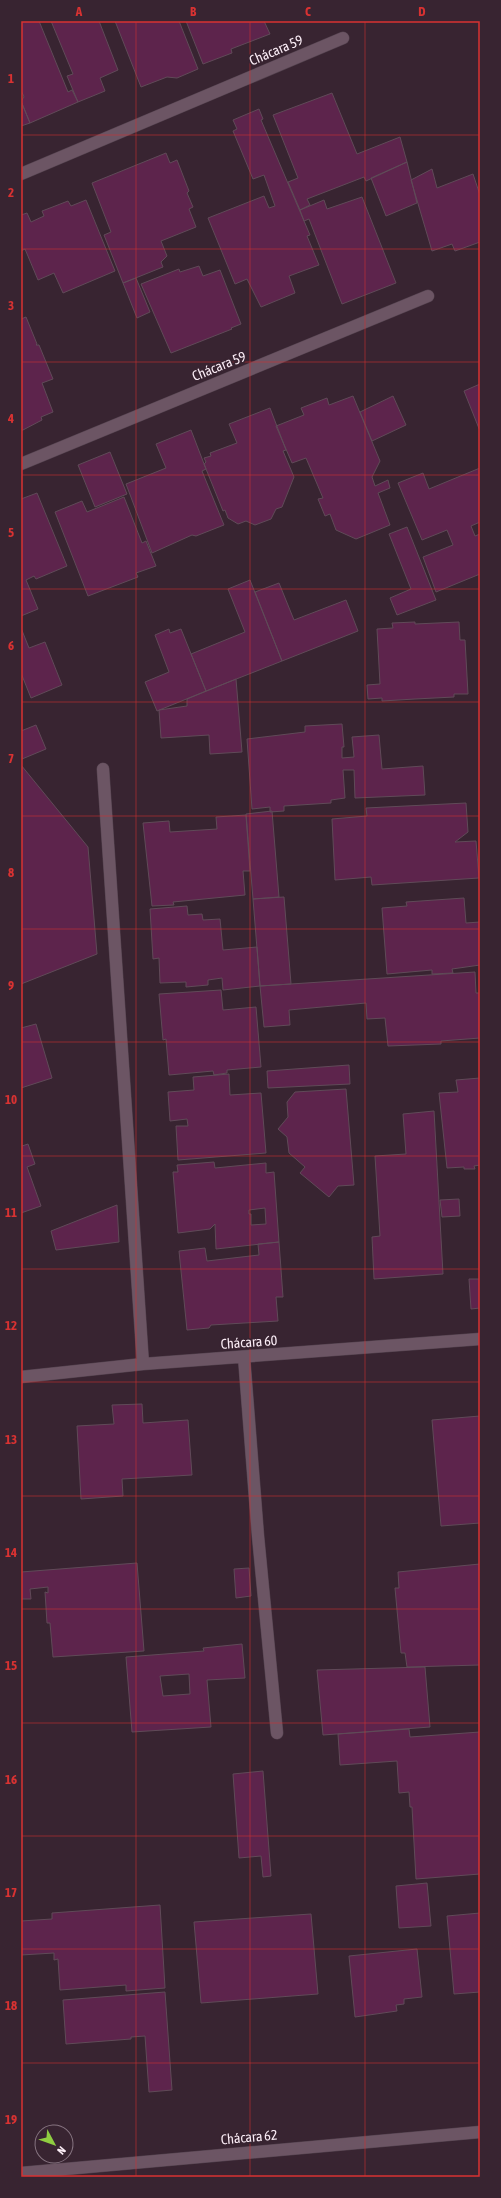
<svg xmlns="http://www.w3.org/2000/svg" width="501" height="2198" font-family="'Asap Condensed',sans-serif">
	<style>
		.building { fill: #5d244c; stroke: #604a58; fill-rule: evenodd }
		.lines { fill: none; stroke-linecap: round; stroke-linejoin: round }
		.street-casing { stroke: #53424e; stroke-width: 13 }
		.street { stroke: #6c5564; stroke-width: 12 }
		.grid { fill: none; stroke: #d83232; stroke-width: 1; stroke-opacity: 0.55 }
		.labels { text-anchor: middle; stroke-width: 3.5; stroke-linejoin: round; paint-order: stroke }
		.street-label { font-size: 14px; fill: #fbedf6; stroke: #382431 }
		.neatline { fill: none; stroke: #d83232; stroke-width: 1.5 }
		.grid-label { font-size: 13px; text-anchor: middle; font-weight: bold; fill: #d83232 }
	</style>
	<rect width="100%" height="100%" fill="#382431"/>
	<path class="building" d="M21 21H39L68 92 72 90 78 102 30 123 21 101 24 97 21 90Z
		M51 21H99L118 70 100 78 105 91 78 102 67 76 73 74Z
		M115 21H179L198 69 177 78 167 77 141 87Z
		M186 21H264L270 34 231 49 232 53 203 64Z
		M332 93 357 154 400 137 407 162 366 181 364 177 307 199 310 205 300 210 288 182 298 178 273 115Z
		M21 101 30 123 21 126Z
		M259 109 263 119 261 120 310 235 307 236 319 265 289 276 295 293 261 307 247 279 235 284 208 218 264 196 269 208 275 206 264 175 253 179 233 131 237 129 233 120Z
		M166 153 170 163 177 160 189 191 187 193 193 207 189 209 196 227 161 241 167 256 161 262 163 267 123 283 104 235 111 232 92 183Z
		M407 162 417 203 386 216 371 178Z
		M432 169 437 188 473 174 480 195V242L455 251 452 244 432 251 411 180Z
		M362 197 396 283 342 304 309 219 304 221 300 210 324 200 327 209Z
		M86 200 115 271 63 293 54 273 38 280 25 249 21 251V215L27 213 31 222 44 216 42 211 50 208 68 201 71 206Z
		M199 266 203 276 220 270 241 324 231 328 232 329 171 353 141 284 179 269 180 272Z
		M136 278 150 312 137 318 123 283Z
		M26 317 37 344 36 345H39L53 379 42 383 53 412 41 417 42 420 21 431V319Z
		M480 384V431L464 391Z
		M353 396 380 461 372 477 375 486 388 480 390 488 378 493 390 525 356 539 336 530 330 514 325 516 318 499 323 498 306 458 292 463 276 426 304 415 301 408 327 398 329 405Z
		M393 396 406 425 372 441 360 412Z
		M270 408 286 450 283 451 294 477 282 507 276 509 271 519 255 525 246 521 238 524 228 518 225 510 223 511 204 464 206 462 204 458 211 456 210 453 237 443 229 424Z
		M191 430 206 469 202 471 224 525 196 536 192 535 152 553 126 484 166 468 156 444Z
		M110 452 127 494 95 507 78 465Z
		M480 468V522L471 526 475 536 480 534V574L436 592 423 557 453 545 447 530 422 540 398 483 423 473 429 489Z
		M37 493 67 566 36 579 34 576 26 580 38 609 21 616V499Z
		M124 497 142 543 146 541 156 566 136 573 138 577 88 596 55 512 82 501 87 512Z
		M407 527 436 600 397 615 390 598 411 589 389 534Z
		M250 580 282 661 206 691 191 654 245 632 228 589Z
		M279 583 294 620 346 600 358 631 282 661 255 592Z
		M415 622V624L459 622 460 640H465L468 694H454V697L415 699 382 701V698L368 699 367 685 380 684 377 629 393 628 392 623Z
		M21 628 29 648 45 642 62 685 31 698 21 673Z
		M169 629 170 633 181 629 206 691 157 711 145 682 169 672 155 635Z
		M236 679 242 752 210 754 209 735 161 738 159 710 187 706V699Z
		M342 724 344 747H342V758L354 757 352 737 379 735 382 769 423 766 425 795 355 798 354 770H343L345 798 331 800V803L284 806V811L270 812V807L252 809 247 739 305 732V726Z
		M36 725 46 749 22 759 21 731Z
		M21 765 88 847 97 954 21 984Z
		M466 803 468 832 455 842 476 841 479 878 372 885 371 877 335 880 332 819 367 816 366 808Z
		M272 811 279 897 253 899 246 814Z
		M246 815 250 871H243L245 895 173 902 174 905 152 906 143 823 169 821 170 832 217 829 216 817Z
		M284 897 291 984 260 986 253 899Z
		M464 898 466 923 480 922V965L452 969 453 973 432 974V970L387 974 382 908 407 906 406 902Z
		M187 906 188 915 202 914 203 920 220 919 223 950 257 947 260 986 223 990 222 978 208 980V985L186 987V982L160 983 159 958 153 959 150 909Z
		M475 972 476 993H480V1038L441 1041V1044L388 1046 385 1018 367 1019 366 1003 289 1010 290 1025 264 1027 260 986Z
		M221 990 223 1010 256 1007 261 1067 227 1070V1073L214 1075 213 1071 169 1075 166 1039 163 1040 159 994Z
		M36 1024 52 1078 21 1088V1028Z
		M349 1065 350 1084 268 1088 267 1071Z
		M229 1074 230 1095 261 1093 266 1153 178 1160 176 1126H188L187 1119 170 1121 168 1092 194 1090 193 1077Z
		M480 1078V1165L474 1166 475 1169H464V1167L447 1168 439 1093 458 1092 456 1080Z
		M346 1089 354 1185 338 1186 329 1197 300 1173 305 1167 289 1153 287 1137 278 1129 288 1117 287 1102 295 1092Z
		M434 1111 443 1274 374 1279 372 1237 380 1236 375 1156 406 1154 403 1114Z
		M21 1144 22 1146 28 1144 35 1164 27 1167 41 1206 21 1213Z
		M214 1162 215 1168 266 1163V1173L274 1172 279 1242 216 1249 215 1224 210 1229 178 1233 173 1172H178L177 1165ZM265 1208 266 1224 251 1225V1214H249V1210Z
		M459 1199 460 1216 442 1217 440 1200Z
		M117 1205 119 1242 56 1250 51 1231Z
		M279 1242 283 1297H276L278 1321 211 1325 209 1328 187 1330 179 1251 205 1248 207 1261 259 1255 258 1244Z
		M469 1279H480V1308L471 1309Z
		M142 1404 143 1423 188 1420 192 1475 122 1479 123 1496 81 1499 77 1426 114 1424 112 1405Z
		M480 1416V1523L441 1526 432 1420Z
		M137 1563 144 1651 53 1657 50 1623H47L45 1592 48 1593V1587L30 1589 31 1599H21V1572Z
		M480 1564V1665L407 1667 405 1653H401L395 1588H399L398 1572Z
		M249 1568 251 1596 236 1598 234 1569Z
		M242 1644 245 1678 207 1680 211 1727 132 1732 126 1657 204 1651 203 1648ZM189 1674 190 1694 163 1696 160 1676Z
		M425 1667 430 1727 323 1735 317 1670Z
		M409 1729 410 1737 480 1732V1874L416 1879 412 1807H410L409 1792 399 1793 397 1761 340 1765 338 1734Z
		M263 1771 271 1876 263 1877 261 1856 239 1858 233 1774Z
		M427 1883 431 1926 399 1928 396 1886Z
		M160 1905 165 1988 126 1991V1985L60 1990 58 1959 54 1960V1953L21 1955V1921L52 1919V1913Z
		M480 1913V1992L454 1994 447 1916Z
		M311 1914 318 1994 201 2003 194 1922Z
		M417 1949 422 1997 404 1999V2004L396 2005 397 2011 355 2017 349 1956Z
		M165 1992 172 2090 149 2092 145 2036 131 2037V2039L66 2044 63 2000Z"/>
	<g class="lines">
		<g class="street-casing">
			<path id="street" d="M21 174 343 38
				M21 464 428 296
				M103 769 143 1364
				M244 1357 258 1536 277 1733
				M21 1377 143 1364 480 1339
				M21 2173 480 2132"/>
		</g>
		<use href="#street" class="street"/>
	</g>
	<path class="grid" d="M136 21V2177M250 21V2177M365 21V2177M21 135H480M21 249H480M21 362H480M21 475H480M21 589H480M21 702H480M21 816H480M21 929H480M21 1042H480M21 1156H480M21 1269H480M21 1382H480M21 1496H480M21 1609H480M21 1723H480M21 1836H480M21 1949H480M21 2063H480"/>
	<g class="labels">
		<g class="street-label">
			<text transform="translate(276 50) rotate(-23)" y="5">Chácara 59</text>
			<text transform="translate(219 366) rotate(-22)" y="5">Chácara 59</text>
			<text transform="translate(249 1342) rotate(-4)" y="5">Chácara 60</text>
			<text transform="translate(249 2137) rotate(-5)" y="5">Chácara 62</text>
		</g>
	</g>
	<rect width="501" height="2198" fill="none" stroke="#382431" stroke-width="44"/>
	<g transform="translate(54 2144) rotate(131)"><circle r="19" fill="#382431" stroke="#867480"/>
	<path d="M0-3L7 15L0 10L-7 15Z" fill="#8fcd41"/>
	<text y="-6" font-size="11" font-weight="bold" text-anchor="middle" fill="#fbedf6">N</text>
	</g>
	<rect x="22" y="22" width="457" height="2154" class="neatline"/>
	<g class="grid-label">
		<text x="79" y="16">A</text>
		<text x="193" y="16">B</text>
		<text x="308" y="16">C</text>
		<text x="422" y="16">D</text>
		<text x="11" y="83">1</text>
		<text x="11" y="197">2</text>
		<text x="11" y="310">3</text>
		<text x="11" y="423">4</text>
		<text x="11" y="537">5</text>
		<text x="11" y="650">6</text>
		<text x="11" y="763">7</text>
		<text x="11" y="877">8</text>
		<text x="11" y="990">9</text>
		<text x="11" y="1104">10</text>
		<text x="11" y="1217">11</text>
		<text x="11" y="1330">12</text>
		<text x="11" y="1444">13</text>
		<text x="11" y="1557">14</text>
		<text x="11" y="1670">15</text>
		<text x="11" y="1784">16</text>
		<text x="11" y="1897">17</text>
		<text x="11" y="2010">18</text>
		<text x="11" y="2124">19</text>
	</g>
</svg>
